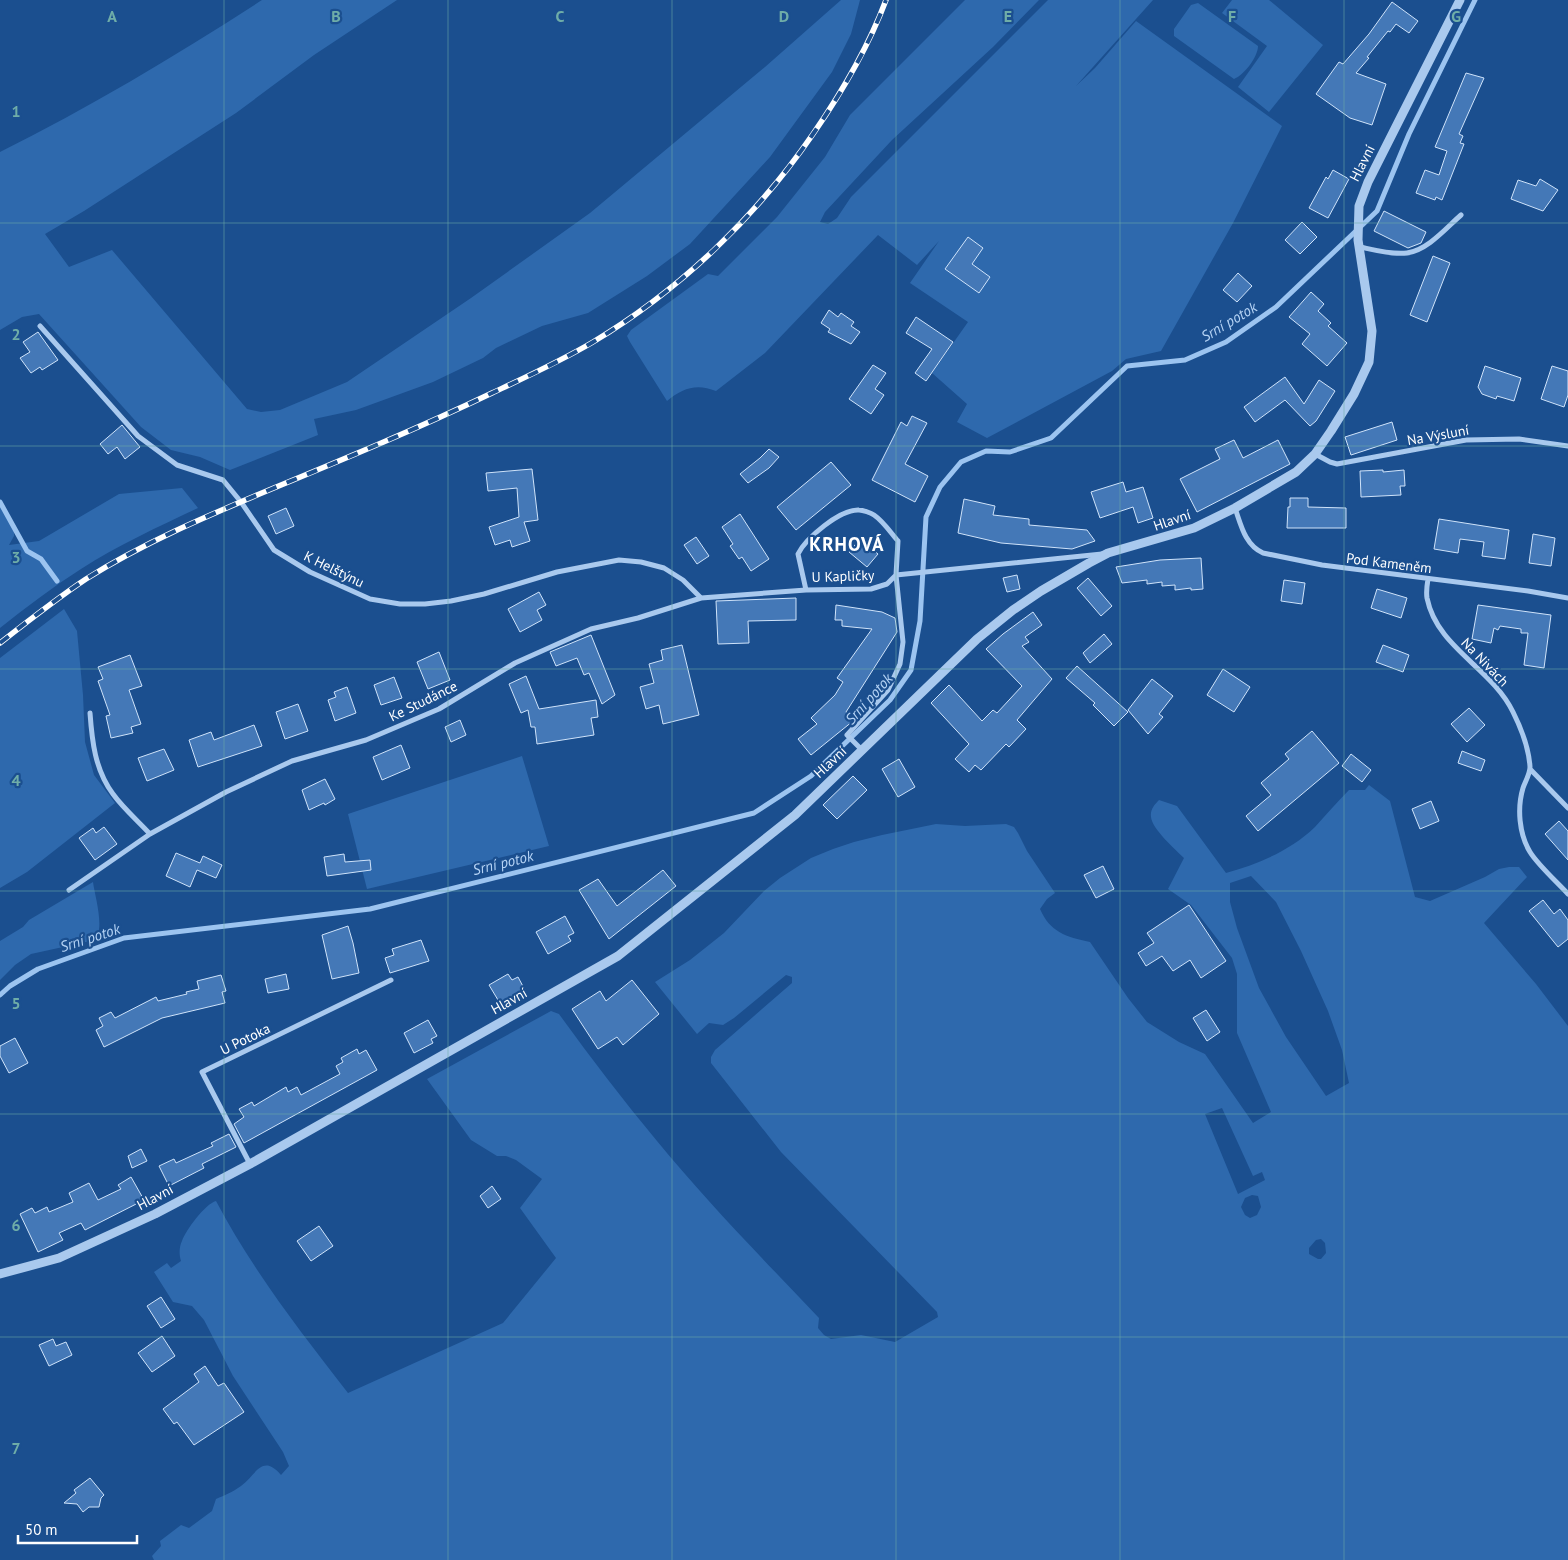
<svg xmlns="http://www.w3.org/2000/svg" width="1568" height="1560" font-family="'PT Sans',sans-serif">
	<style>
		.green { fill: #2e69ad; fill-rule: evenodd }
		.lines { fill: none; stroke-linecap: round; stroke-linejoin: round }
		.stream { stroke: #9cc4f0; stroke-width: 5 }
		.building { fill: #4478b7; stroke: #cfe3fa }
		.minor { stroke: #a9c9ee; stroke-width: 5 }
		.tertiary { stroke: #a9c9ee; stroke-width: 9 }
		.rail-casing { stroke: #fff; stroke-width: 5.5 }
		.rail { stroke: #1b4f8f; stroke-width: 4; stroke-dasharray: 11; stroke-linecap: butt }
		.grid { fill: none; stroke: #6fada8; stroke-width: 1; stroke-opacity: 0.55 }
		.labels { text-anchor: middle; stroke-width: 4.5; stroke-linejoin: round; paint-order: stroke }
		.street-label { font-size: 14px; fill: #fff; stroke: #1b4f8f }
		.water-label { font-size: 15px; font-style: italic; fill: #b5d3f5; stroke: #1b4f8f }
		.district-label { font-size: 19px; font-weight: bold; letter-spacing: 1px; fill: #fff; stroke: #1b4f8f }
		.grid-label { font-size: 16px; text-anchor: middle; font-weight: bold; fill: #6fada8; stroke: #1b4f8f; stroke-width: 4.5; stroke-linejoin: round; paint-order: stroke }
	</style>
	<rect width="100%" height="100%" fill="#1b4f8f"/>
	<path class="green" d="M262 0H397L314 55 236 113 84 211 45 234 69 267 112 250 247 409 261 412 280 410 347 382 471 298 590 213 765 67 841 0H860L851 34 832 72 770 157 690 244 647 276 588 313 542 326 496 348 483 358 433 382 356 410 314 419 318 435 230 470 200 457 171 450 141 427 39 314 22 317 0 330V152C90 107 177 55 262 0Z
		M965 0H1039L993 47 892 140 825 212 820 222 828 224 837 218 851 197 1048 0H1153L1076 86 1095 68 1136 21 1282 126 1233 223 1161 351 1126 359 1112 371 987 438 957 422 967 404 932 373 968 322 910 283 939 241 917 265 878 235 765 353 716 391C697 383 682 388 667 401L630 342 627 336 631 330 708 274 718 276 777 217 825 157 850 115Z
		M1232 0H1269L1323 45 1269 112 1238 87 1267 46 1222 13Z
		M1198 3 1258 46C1258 57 1244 75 1234 79L1174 36V29L1191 5Z
		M182 488 198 508C158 527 118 545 81 569 53 587 26 607 0 628V506L14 529V536L9 545 39 541 119 494Z
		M64 609 77 631 83 695 85 742 94 775 115 803 27 872 0 888V658Z
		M522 756 549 846 367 889 348 814Z
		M1369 785 1390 801 1415 897 1430 901 1485 877 1499 869 1509 867H1519L1527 877 1484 923 1536 984 1568 1026V1560H154L152 1556 161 1546 160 1541 181 1525 189 1528 212 1511 216 1499C225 1495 233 1492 241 1486 256 1475 262 1453 281 1475L289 1466 283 1452 233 1376 204 1320 192 1306 173 1302 154 1272 167 1263 171 1268 181 1261C179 1255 179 1247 182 1241 186 1230 205 1204 216 1201 253 1271 300 1331 348 1393L503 1323 556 1258 520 1208 542 1179 516 1160 506 1156H497L471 1140 427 1079 551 1011 559 1014C590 1057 623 1100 657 1141 707 1202 764 1260 819 1318L818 1328 824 1335 831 1339 861 1335 895 1342 938 1317 937 1312 781 1152 711 1063V1057L715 1050 792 983V977L786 975 734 1018 723 1025 709 1023 697 1034 655 982 690 960 724 933 764 891 780 878 811 858 833 849 854 842 882 835 936 824 965 826 1006 824 1014 827 1018 833 1027 851 1055 893 1047 899 1040 909C1050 932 1066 937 1090 942L1128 998 1147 1022 1179 1042 1205 1054 1253 1123 1271 1112 1237 1033V974L1232 958 1191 905 1168 889 1184 858C1175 849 1152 829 1151 817 1150 810 1154 805 1159 800L1177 806 1226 873C1258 864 1290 851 1315 827 1326 815 1337 802 1349 790H1365ZM1251 876 1276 902 1301 951 1328 1011 1342 1050 1349 1083 1326 1096 1286 1037 1259 988 1237 928 1230 902V883ZM1222 1108 1253 1176 1262 1172 1265 1180 1238 1194 1205 1114ZM1252 1195 1258 1196 1261 1207 1257 1215 1250 1218 1245 1215 1241 1207 1245 1198ZM1321 1239 1325 1243 1326 1253 1321 1259H1318L1309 1254V1248L1316 1240Z
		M93 882C95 897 105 928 95 940L31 954 15 965 0 980V941L23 927 29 920Z"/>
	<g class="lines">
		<path class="stream" d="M0 502 27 551 41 559 57 581
			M0 995 10 986 38 969 124 938 370 909 754 813 811 776 890 700 911 670 920 621 926 517 940 487 961 462 986 451 1010 452 1051 438 1127 366 1185 360 1226 342 1276 307 1377 211 1409 134 1475 0"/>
	</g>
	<path class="building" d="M1392 2 1418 21 1409 33 1396 24 1390 32 1388 31 1367 57 1369 58 1356 73 1386 84 1372 125 1350 118 1316 94 1339 62 1343 64 1369 34Z
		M1466 73 1484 78 1459 134 1463 136 1460 143 1464 144 1442 200 1436 197 1435 200 1416 193 1425 170 1439 175 1447 151 1435 147Z
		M1333 170 1349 179 1328 218 1309 208 1326 177 1328 179Z
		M1540 179 1558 190 1543 211 1511 199 1518 180 1536 186Z
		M1384 211 1426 232 1421 243 1408 248 1374 231Z
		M1302 222 1317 237 1300 254 1285 240Z
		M968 237 983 248 972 264 990 277 979 293 945 269Z
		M1433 256 1450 263 1427 322 1410 315Z
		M1238 273 1252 286 1237 302 1223 290Z
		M1311 292 1324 304 1318 311 1331 323 1328 326 1347 343 1327 366 1302 344 1310 334 1289 317Z
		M829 310 838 317 841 313 854 322 851 326 860 332 851 344 828 332 830 329 821 323Z
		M916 317 953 342 926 381 915 373 932 349 906 333Z
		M38 332 58 360 42 370 40 367 31 373 20 358 30 352 23 342Z
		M873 365 886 373 875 389 884 395 871 414 849 399Z
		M1485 366 1521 378 1514 401 1497 396 1496 399 1482 394 1478 387Z
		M1552 366 1568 371V395L1564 407 1541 399Z
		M1285 377 1304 404 1319 380 1335 391 1316 421 1310 426 1285 400 1255 422 1244 407Z
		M912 416 927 423 905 464 928 476 915 502 872 480 901 422 907 426Z
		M1392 422 1397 440 1351 455 1345 437Z
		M122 425 140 447 125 459 117 447 108 454 100 444Z
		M1234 440 1243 458 1278 440 1290 464 1197 512 1180 479 1220 459 1215 449Z
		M769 449 779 457 769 468 748 483 740 474 760 458Z
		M831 462 851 485 796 530 777 507Z
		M532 469 538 520 524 522 530 541 512 547 510 540 495 545 489 527 519 517 517 488 488 491 486 473Z
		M1383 470V472L1404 470 1405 486H1400L1401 495 1361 497 1360 471Z
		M1123 482 1126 492 1143 487 1153 518 1138 523 1133 507 1100 518 1091 492Z
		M1290 498H1308V507L1346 508V528H1287L1288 507H1290Z
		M964 499 995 506 993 515 1029 519V525L1087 530 1095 541 1072 549 1001 543 958 533Z
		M286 508 294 526 276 534 268 516Z
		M740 514 769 559 751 571 742 557 739 559 730 546 733 544 722 527Z
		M1439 519 1509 530 1505 559 1482 556 1484 542 1460 539 1458 553 1434 549Z
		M1533 534 1555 538 1551 566 1529 563Z
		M696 537 709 556 697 564 684 545Z
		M860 539 878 554 867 567 849 552Z
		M1201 558 1203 589 1191 590V588L1175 590V585L1162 586V582L1147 584V580L1122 583 1116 567 1160 560Z
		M1017 575 1020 589 1007 592 1003 578Z
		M1088 578 1112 606 1101 616 1077 588Z
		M1284 580 1305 583 1302 604 1281 601Z
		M1377 589 1407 598 1401 618 1371 608Z
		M539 592 546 605 537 610 542 620 520 632 508 609Z
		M796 598V620L748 621 749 643 718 644 716 601Z
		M836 605 882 612 895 618 897 632 846 712 853 721 811 755 798 739 817 724 811 718 835 695 843 682 837 678 872 629 842 626V620H835Z
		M1478 605 1551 615 1544 668 1524 665 1528 633H1521V629L1500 626 1498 630 1494 628 1491 643 1472 639Z
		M1033 612 1042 625 1025 637 1029 642 1022 646 1052 679 1017 720 1026 729 1009 747 1006 744 981 770 975 765 969 772 955 759 969 744 931 703 949 685 982 721 993 710 997 713 1022 686 986 649 1003 634Z
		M1104 634 1112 644 1090 663 1083 653Z
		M591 635 615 695 602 704 589 673 584 675 577 658 556 666 550 652Z
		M682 645 699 715 663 724 659 705 646 709 640 687 654 683 649 664 663 660 661 650Z
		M1383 645 1409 655 1403 672 1376 662Z
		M439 652 450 680 428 689 417 662Z
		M130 655 142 686 129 690 141 724 131 727 133 733 111 738 106 716 110 715 98 681 103 679 98 667Z
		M1077 666 1128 712 1114 726 1093 705 1095 703 1066 678Z
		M1223 669 1250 687 1234 712 1207 695Z
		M526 676 539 709 596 700 598 717 591 718 594 735 537 744 535 727H531L528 710 521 713 509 684Z
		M394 677 402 698 381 705 374 685Z
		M1152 679 1173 696 1159 714 1163 717 1148 734 1128 710Z
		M347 687 356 713 335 721 328 700 336 697 334 692Z
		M298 704 308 731 285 739 276 712Z
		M1469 708 1485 725 1467 742 1451 724Z
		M460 720 466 735 451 742 445 727Z
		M254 725 262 746 198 767 189 740 211 732 214 740Z
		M1312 731 1339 763 1258 831 1246 816 1271 795 1261 783 1289 759 1285 754Z
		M401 745 410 768 382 780 373 757Z
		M164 749 174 770 147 781 138 758Z
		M1462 751 1485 760 1481 771 1458 763Z
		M1351 754 1371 770 1362 782 1342 766Z
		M899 759 915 787 898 797 882 769Z
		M853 776 867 790 837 819 823 805Z
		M325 779 335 799 325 805 324 803 309 810 302 790Z
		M1431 801 1439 821 1420 829 1412 809Z
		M1559 821 1568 831V860L1545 834Z
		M104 827 117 844 95 860 79 838 93 828 96 833Z
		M176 853 200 863 203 856 222 865 216 878 197 870 190 887 166 876Z
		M344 854 345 862 370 860 371 870 327 876 324 857Z
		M1103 866 1114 889 1096 898 1084 875Z
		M663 870 676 886 609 939 579 890 598 879 617 906Z
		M1543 900 1554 914 1560 909 1568 920V939L1558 947 1529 911Z
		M1189 905 1226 961 1201 978 1190 960 1173 971 1162 956 1146 966 1138 953 1154 943 1147 933Z
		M565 916 574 933 568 936 571 941 548 954 536 932Z
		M348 926 353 943 359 973 332 979 322 935Z
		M421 940 429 961 390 973 385 958 394 955 392 949Z
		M286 974 289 989 268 993 265 979Z
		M508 974 512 980 518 977 526 992 501 1005 489 985Z
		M221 975 226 991 222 992 225 1003 162 1018 104 1047 96 1030 103 1026 99 1018 111 1012 115 1018 156 997 158 1001 187 994 186 992 199 989 197 981Z
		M632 980 659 1014 623 1045 617 1037 598 1049 572 1009 600 991 606 1001Z
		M1206 1010 1220 1032 1207 1041 1193 1018Z
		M428 1020 437 1036 431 1039 433 1043 414 1053 404 1033Z
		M15 1038 28 1063 9 1073 0 1056V1046Z
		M357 1049 359 1054 366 1050 377 1070 244 1143 234 1124 244 1117 239 1109 252 1102 254 1106 286 1087 288 1092 297 1087 301 1095 340 1074 336 1066 343 1062 341 1058Z
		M229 1134 236 1147 202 1164 204 1168 169 1186 159 1166 174 1159 176 1163 213 1146 211 1143Z
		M141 1149 147 1161 132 1168 128 1156Z
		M131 1177 144 1200 85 1230 81 1223 59 1233 63 1240 38 1252 20 1214 32 1208 35 1213 47 1207 49 1212 73 1202 69 1193 89 1183 98 1200 121 1189 118 1185Z
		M492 1186 501 1199 488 1208 480 1196Z
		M319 1226 333 1246 311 1261 297 1241Z
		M161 1297 175 1319 161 1328 147 1306Z
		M162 1336 175 1356 152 1372 138 1353Z
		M53 1339 56 1346 66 1342 72 1355 49 1366 39 1345Z
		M205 1366 218 1386 224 1383 244 1412 194 1445 177 1422 174 1424 163 1409 199 1382 194 1374Z
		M90 1478 104 1495 101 1498 99 1507H89L83 1512 77 1504 64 1503 76 1493 74 1490Z"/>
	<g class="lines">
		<path class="minor" d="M1360 247C1374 250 1392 255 1407 253 1428 250 1446 228 1461 215
			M40 326 138 436 177 465 223 480 241 502 274 550 310 572 370 599 400 604H425L451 601 484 594 557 572 619 560 641 562 664 568 683 580 701 598
			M1315 454 1330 462 1337 464 1466 440 1519 439 1568 446
			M1235 508C1241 525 1245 545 1263 553L1322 565 1528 591 1568 598
			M1428 579C1427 585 1426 592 1427 598 1437 648 1492 668 1513 712 1521 728 1529 749 1530 767 1530 774 1525 782 1523 788 1517 808 1519 834 1530 852 1538 865 1557 882 1568 894
			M806 590 798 554C806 538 840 509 859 510 863 510 871 513 874 515 883 521 891 533 898 541L896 575 903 642 900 664 888 690 847 735 863 751
			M90 713C92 741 95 770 113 794 123 808 138 821 150 834
			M1530 769 1568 808
			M69 890 150 834 226 792 292 761 366 740 439 709 515 663 591 629 638 618 701 598 806 590 871 589 887 584 896 575 1102 554
			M250 1164 202 1072 391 980"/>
		<path class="tertiary" d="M0 1274 59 1258 155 1214 250 1164 618 956 795 815 977 639 1013 610 1041 591 1089 563 1108 553 1194 528 1235 508 1296 472 1315 454 1331 431 1354 394 1369 362 1372 331 1358 240 1359 206 1368 182 1460 0"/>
		<g class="rail-casing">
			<path id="rail" d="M0 643C28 621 56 599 86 579 143 543 207 516 269 490 344 459 419 428 492 393 526 377 561 361 593 342 680 290 756 217 813 134 842 92 868 48 886 0"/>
		</g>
		<use href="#rail" class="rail"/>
	</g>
	<path class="grid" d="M224 0V1560M448 0V1560M672 0V1560M896 0V1560M1120 0V1560M1344 0V1560M0 223H1568M0 446H1568M0 669H1568M0 891H1568M0 1114H1568M0 1337H1568"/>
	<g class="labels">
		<g class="street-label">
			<text transform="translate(1362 163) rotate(-63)" y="5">Hlavní</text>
			<text transform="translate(1438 435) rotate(-10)" y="5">Na Výsluní</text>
			<text transform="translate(1172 520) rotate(-19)" y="5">Hlavní</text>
			<text transform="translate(1389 563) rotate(7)" y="5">Pod Kameněm</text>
			<text transform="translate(334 569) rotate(26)" y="5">K Helštýnu</text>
			<text transform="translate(843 576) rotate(-2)" y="5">U Kapličky</text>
			<text transform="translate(1485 662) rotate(46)" y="5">Na Nivách</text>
			<text transform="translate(423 701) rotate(-26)" y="5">Ke Studánce</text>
			<text transform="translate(830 762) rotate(-43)" y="5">Hlavní</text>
			<text transform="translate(509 1001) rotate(-29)" y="5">Hlavní</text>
			<text transform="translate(245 1039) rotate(-26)" y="5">U Potoka</text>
			<text transform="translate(155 1197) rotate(-28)" y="5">Hlavní</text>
		</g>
		<g class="water-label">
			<text transform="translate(1229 322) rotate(-31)" y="5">Srní potok</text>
			<text transform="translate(869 699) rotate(-48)" y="5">Srní potok</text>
			<text transform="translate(503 863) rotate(-14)" y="5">Srní potok</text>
			<text transform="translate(90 938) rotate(-18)" y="5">Srní potok</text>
		</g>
		<g class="district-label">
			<text x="847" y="551">KRHOVÁ</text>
		</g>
	</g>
	<g class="grid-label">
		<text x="112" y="22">A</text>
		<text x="336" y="22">B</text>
		<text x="560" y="22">C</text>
		<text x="784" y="22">D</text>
		<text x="1008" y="22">E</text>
		<text x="1232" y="22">F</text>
		<text x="1456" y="22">G</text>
		<text x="16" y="117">1</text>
		<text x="16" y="340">2</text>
		<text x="16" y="563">3</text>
		<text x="16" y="786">4</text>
		<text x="16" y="1009">5</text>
		<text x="16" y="1231">6</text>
		<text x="16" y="1454">7</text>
	</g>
	<path d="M18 1535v8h119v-8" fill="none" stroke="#ffffff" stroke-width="2.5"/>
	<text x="25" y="1535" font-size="15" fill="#ffffff" stroke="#1b4f8f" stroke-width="4" paint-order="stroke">50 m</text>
</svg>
